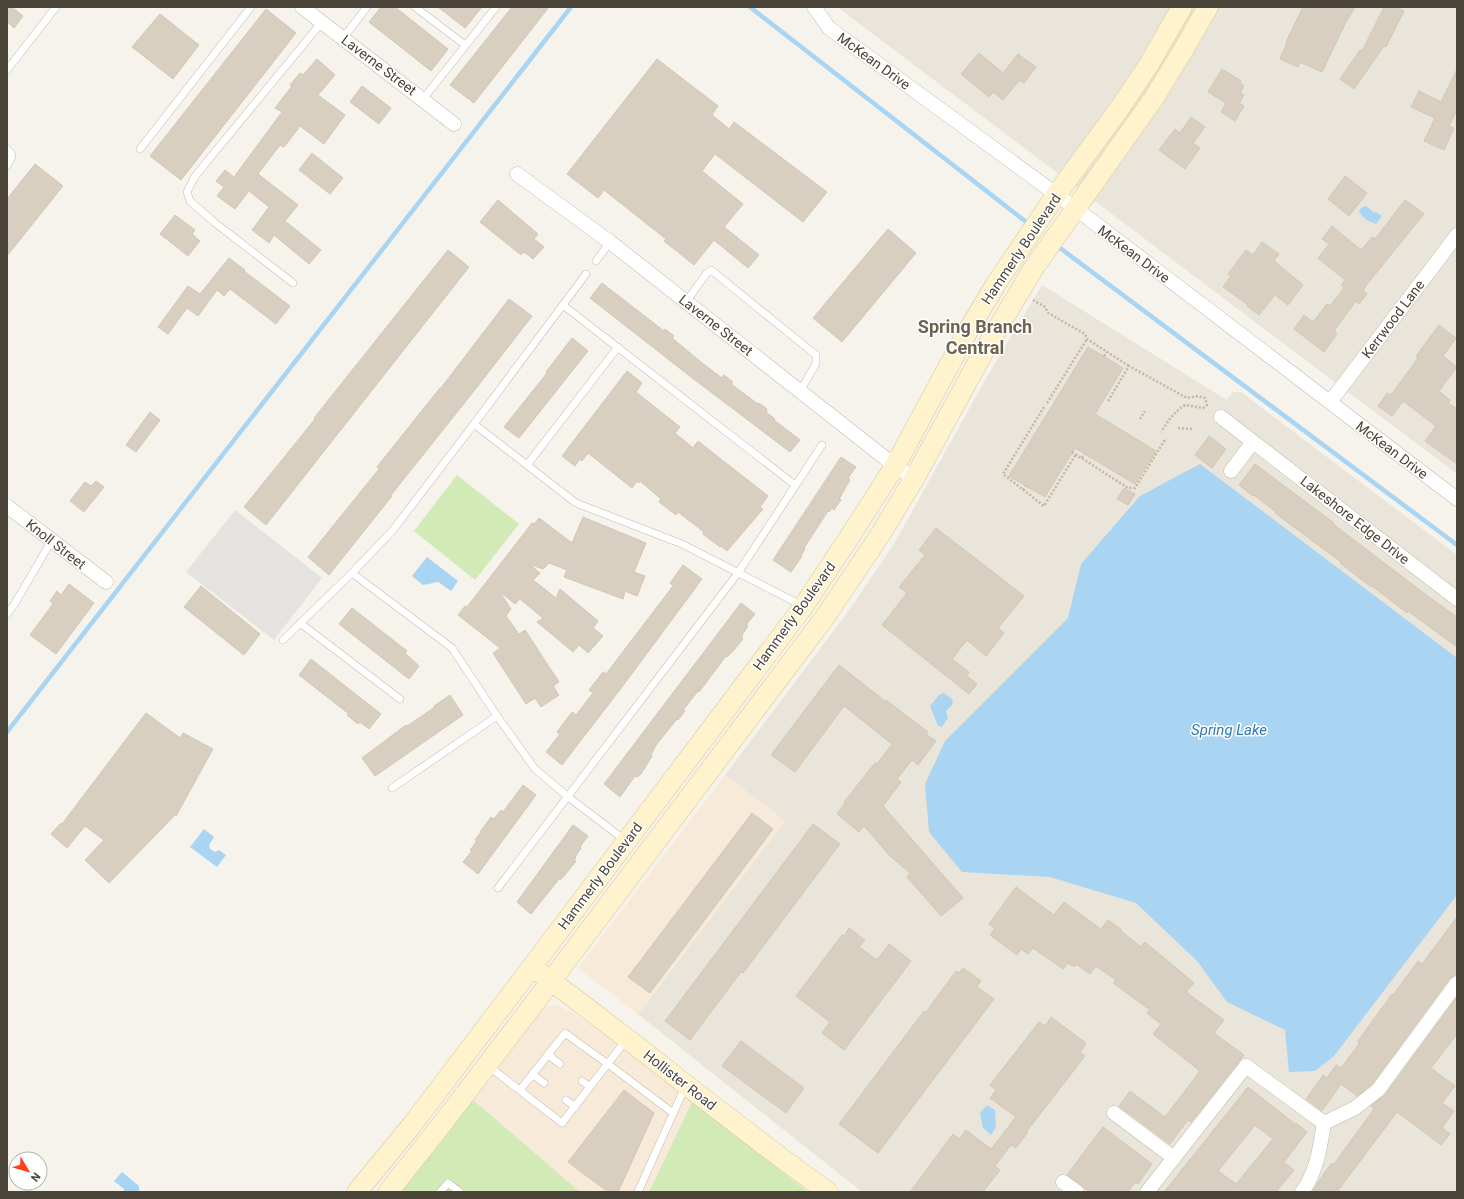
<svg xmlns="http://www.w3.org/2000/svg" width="1464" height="1199" font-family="Roboto,sans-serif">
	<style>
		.residential { fill: #eae5da }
		.commercial { fill: #f7ead8 }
		.green { fill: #d2eab5 }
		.parking { fill: #e5e3e0 }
		.water { fill: #a9d4f2 }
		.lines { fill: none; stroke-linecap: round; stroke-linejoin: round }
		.stream { stroke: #a9d4f2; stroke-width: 4.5 }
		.building { fill: #d8cfc1; stroke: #d3c7b4; fill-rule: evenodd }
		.lane-casing { stroke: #c2bbae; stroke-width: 8 }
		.street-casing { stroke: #c2bbae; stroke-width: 15 }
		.secondary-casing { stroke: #d6c79b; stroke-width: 21 }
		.path { stroke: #c4b79f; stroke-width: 2.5; stroke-dasharray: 2 2; stroke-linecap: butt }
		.lane { stroke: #fff; stroke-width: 7 }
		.street { stroke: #fff; stroke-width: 14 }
		.secondary { stroke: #fff3cd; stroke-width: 20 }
		.labels { text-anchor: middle; stroke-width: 3; stroke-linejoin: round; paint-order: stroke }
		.street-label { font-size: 14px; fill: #4b4439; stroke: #fff }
		.water-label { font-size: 15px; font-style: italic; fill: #2e7ab2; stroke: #fff }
		.district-label { font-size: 18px; font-weight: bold; fill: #6e6250; stroke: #fff }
	</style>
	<rect width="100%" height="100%" fill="#f6f3ec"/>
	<path class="residential" d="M837 7H1457V474Z
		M1042 285 1227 400 1233 392H1241L1457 555V660L1051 872 1139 897 1288 1029 1316 1071 1359 1023 1457 894V1192H862L638 1014 785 821 725 775 847 613 894 544 988 375Z"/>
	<path class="commercial" d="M725 775 785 821 638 1014 578 968Z
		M558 1005 598 1028 692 1102 649 1192H580L473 1100 545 1006Z"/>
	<path class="green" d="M457 475 519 524 475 580 414 531Z
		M473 1100 580 1192H401L428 1158Z
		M692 1102 808 1192H649Z"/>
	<path class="parking" d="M235 510 322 578 274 640 186 572Z"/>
	<path class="water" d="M1365 206 1369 208 1374 213 1376 212 1382 216 1376 224C1369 222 1362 217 1359 212L1361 208Z
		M1200 464 1457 658V895L1334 1056 1315 1071 1289 1072 1285 1030 1227 1002 1197 961 1136 903 1050 877 962 872 929 832 925 784 945 741 1068 618 1081 564 1140 496Z
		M427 557 458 581 451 591 438 582 423 585 412 576Z
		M944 693 953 700 952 705 946 711 948 718 942 727 938 726 930 706 939 695Z
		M204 829 214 837 209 845 210 849 215 852 219 850 226 855 217 867 190 847Z
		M987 1105 995 1110 996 1127 991 1135 983 1128 980 1113Z
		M122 1172 139 1186V1192H124V1189L114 1181Z"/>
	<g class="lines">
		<path class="stream" d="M750 7 1030 225
			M1056 245 1457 545
			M7 732 571 7"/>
	</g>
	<path class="building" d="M7 7H12L23 16 14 28 7 22Z
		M381 7H395L448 49 431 71 369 22Z
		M438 7H482L465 28Z
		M512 7H549L474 103 450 85Z
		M1303 7H1355L1345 24 1322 72 1300 62 1298 67 1280 59 1287 43 1286 42Z
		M1384 7H1396L1404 11 1386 47 1384 46 1354 89 1340 79 1360 50 1362 51Z
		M266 9 296 33 181 180 150 156Z
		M160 14 199 45 173 79 132 47Z
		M979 53 1003 73 1018 54 1036 67 1024 83 1020 80 1003 100 993 92 989 97 961 74Z
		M317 59 335 75 318 95 345 115 324 144 300 126 284 147 280 145 258 174 298 205 285 221 321 250 309 264 274 235 269 243 252 230 269 207 249 191 235 209 217 196 224 187 216 181 225 170 234 177 282 112 275 108 292 86 290 85 300 73 303 75Z
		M657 59 718 106 712 115 729 129 734 122 827 192 803 222 715 154 702 171 743 204 724 227 759 255 748 268 714 240 694 265 664 241 666 239 604 190 598 198 567 174Z
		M1222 69 1241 81 1240 83 1244 86 1240 93 1244 95 1239 103 1244 106 1235 121 1221 112 1226 103 1208 92Z
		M1457 69V110L1449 126 1454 128 1444 150 1424 141 1435 118 1411 107 1419 91 1441 102Z
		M362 86 391 108 379 124 350 102Z
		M1191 117 1205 127 1193 143 1200 148 1185 169 1159 150 1175 129 1180 133Z
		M312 153 343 178 330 194 299 170Z
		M35 164 63 186 7 256V199Z
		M1345 176 1367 193 1349 216 1328 199Z
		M498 200 538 234 534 239 544 247 533 259 524 252 521 255 480 222Z
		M1405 200 1424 214 1368 283 1363 290 1367 294 1359 304 1356 301 1334 331 1337 334 1324 352 1294 329 1304 315 1313 322 1327 304 1330 306 1344 288 1341 285 1345 280 1318 258 1329 244 1322 239 1332 226 1361 250 1372 237 1375 239Z
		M175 215 195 230 192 234 200 241 188 256 160 234Z
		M888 229 916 253 842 342 813 318Z
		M1262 242 1279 254 1274 261 1303 285 1288 305 1275 295 1259 315 1247 306 1248 305 1223 287 1231 276 1228 274 1246 250 1253 255Z
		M448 250 469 267 266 525 244 507 315 419 314 418Z
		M229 258 245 270 244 271 290 306 276 324 230 289 224 296 217 290 198 316 187 308 168 334 158 327 188 286 200 294Z
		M602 283 664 331 665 329 674 336 672 338 702 363 722 378 724 375 733 382 731 384 758 404 759 403 767 409 766 412 775 419 774 420 800 440 790 452 691 377 590 298Z
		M509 299 532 316 470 396 391 495 392 496 329 575 308 557 379 469 377 467 440 388H441Z
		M1439 325 1456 338 1443 356 1457 367 1439 391 1450 400 1448 403 1457 409V464L1425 441 1436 426 1403 401 1392 416 1378 406 1387 393 1391 395 1418 358 1416 356Z
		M572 338 588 351 519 438 504 427 547 373 546 372Z
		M1088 347 1123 368 1095 414 1156 451 1135 484 1075 448 1045 497 1009 476Z
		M627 371 642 383 636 392 680 427 675 433 693 448 698 441 768 496 760 507 763 509 727 551 721 546 720 547 703 534 704 532 678 512 676 515 659 502 661 499 640 481 639 483 637 481 632 488 588 453 582 461 580 459 575 466 562 456Z
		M150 412 160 420 136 452 126 445Z
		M1209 436 1226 449 1212 468 1195 455Z
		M841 457 856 467 848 478 850 480 839 499 841 500 834 510 832 508 829 512 828 511 804 548 805 549 801 556H802L791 572 773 560Z
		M1255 464 1334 523 1333 524 1429 597 1457 617V647L1408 611 1407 613 1372 586 1371 587 1340 563 1341 562 1275 513 1276 512 1254 495 1253 496 1239 485Z
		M96 481 104 487 84 512 70 501 85 482 91 486Z
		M1124 488 1135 494 1128 505 1117 499Z
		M583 517 646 543 634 572 645 576 637 596 625 591 623 599 564 577 567 570 549 563 543 569 529 564 540 573 533 580 556 598 560 589 598 621 593 628 603 636 588 653 579 645 573 652 537 622 543 618 520 599 515 604 499 591 511 609 506 616 519 634 525 630 559 682 553 686 559 695 541 707 535 698 526 704 493 653 500 648 458 615 465 606 467 607 532 523 534 524 539 518 572 543Z
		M936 528 1024 596 998 628 1004 633 986 656 967 640 952 659 969 672 967 676 977 684 969 694 882 625 907 593 899 587 925 555 919 550Z
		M683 565 702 579 622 687 562 765 546 752 560 734 557 732 572 712 576 715 593 693 589 690 603 672 606 674 673 586 670 583Z
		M69 584 94 603 56 654 30 635 53 604 50 601 57 591 61 595Z
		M201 586 260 634 244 655 184 607Z
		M741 603 755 614 746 625 748 626 742 635 743 636 741 638 743 639 733 651 727 657 726 656 699 692 698 691 683 710 685 711 678 720 677 719 656 745 651 755 652 756 641 774 637 777 635 776 620 797 604 784Z
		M352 608 407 651 405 653 419 666 409 679 339 624Z
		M311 659 381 714 369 729 360 722 358 724 347 715 349 714 299 675Z
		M839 665 885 701 886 700 928 732 926 734 936 741 918 765 912 760 897 779 901 782 883 806 963 898 941 916 907 877 910 873 890 856 864 826 859 832 837 814 845 803 844 802 875 763 877 764 892 744 844 706 795 772 771 755Z
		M450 695 463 715 375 776 362 758 406 725 407 726 435 707 434 706Z
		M146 713 180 738 183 733 213 749 176 816 175 815 109 883 85 860 104 840 85 826 67 848 51 834 61 823 62 824Z
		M523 785 536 795 478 874 463 862 472 851 470 850 477 841 475 840 481 832H480L491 817 494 819 501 810 503 812Z
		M752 813 773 829 650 993 628 977Z
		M813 824 840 844 743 973 741 972 690 1040 665 1021Z
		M573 825 588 836 580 847 581 848 575 857 576 858 574 860 576 861 564 876 560 880 559 879 531 914 517 902Z
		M1016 887 1054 915 1064 902 1101 929 1108 920 1122 930 1121 931 1141 947 1145 942 1194 983 1186 992 1224 1020 1214 1033 1244 1055 1191 1122 1188 1120 1170 1144 1119 1106 1130 1091 1165 1117 1200 1071 1153 1034 1161 1024 1147 1013 1150 1010 1113 983 1116 980 1096 966 1090 974 1076 964 1074 967 1068 963 1063 969 1033 948 1028 954 1021 949 1017 955 990 935 995 928 989 924Z
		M1457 917V975L1450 978 1372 1084 1357 1096 1341 1084 1322 1111 1306 1099 1323 1075 1327 1078 1336 1065 1341 1068 1359 1044 1358 1041 1392 994 1393 995 1418 961 1422 964Z
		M849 928 865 940 859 947 877 960 889 944 911 961 844 1050 822 1033 830 1022 796 996 842 935 844 936Z
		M963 968 981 981 977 987 994 999 878 1153 839 1124 924 1011 926 1012 956 971 959 973Z
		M1457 997V1034L1431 1068 1455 1086 1442 1103 1454 1111 1442 1128 1450 1134 1441 1145 1397 1112 1337 1192H1312L1325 1172 1332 1163 1334 1164 1374 1109 1371 1106 1385 1095Z
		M1051 1017 1086 1043 1080 1052 1085 1056 1027 1131 1028 1132 1016 1148 1011 1145 995 1166 1000 1170 983 1192H910L953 1134 959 1139 966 1130 991 1149 1016 1117 990 1098 996 1090 990 1085 1039 1022 1045 1026Z
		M741 1041 804 1088 786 1113 722 1066Z
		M1248 1087 1295 1124 1296 1123 1307 1132 1284 1162 1294 1170 1276 1192H1164ZM1255 1125 1273 1139 1236 1184 1218 1171Z
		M624 1090 654 1113 618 1192H608L568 1162Z
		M1103 1127 1152 1164 1138 1184 1135 1182 1128 1192H1090L1067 1175Z"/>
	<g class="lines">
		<g class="lane-casing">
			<path id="lane" d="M415 7 465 45
				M343 38 367 7
				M7 70 56 7
				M423 99 496 7
				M7 149 11 153 12 157 7 166
				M140 149 251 7
				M596 261 610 242
				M293 283 214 222 190 201 187 192 194 178 205 164 322 22
				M686 302 706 274 711 270 716 274 816 355V364L800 391
				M563 305 795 485
				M474 424 576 503 682 544 803 606
				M527 465 618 347
				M352 573 452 648 497 716 535 769 567 796 626 841
				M7 614 14 605 52 540
				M300 623 400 699
				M283 640 352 573 393 530 474 424 586 274
				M392 788 497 716
				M498 888 738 573 822 445
				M548 1055 560 1064
				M487 1065 562 1123 626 1040
				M532 1074 544 1083
				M582 1081 590 1087
				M520 1090 565 1033 608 1064 673 1113
				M566 1100 575 1107
				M440 1192 448 1183 460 1192
				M638 1192 685 1087"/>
		</g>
		<g class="street-casing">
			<path id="street" d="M302 7 454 124
				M814 7 829 28 1075 208 1457 499
				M517 174 610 242 885 458 914 479
				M1330 402 1457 235
				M1221 417 1457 599
				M1231 471 1253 442
				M7 506 106 582
				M1114 1113 1174 1158
				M1063 1182 1077 1192
				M1147 1192 1246 1066 1324 1123
				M1302 1192C1317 1172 1320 1147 1324 1123L1355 1108 1378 1090 1457 983"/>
		</g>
		<g class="secondary-casing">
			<path id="secondary" d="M540 973C638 1044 729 1122 828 1192
				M357 1192 412 1125 522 980 803 607 854 530 895 466 965 336 996 284 1056 195 1117 112 1148 66 1182 7
				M388 1192 442 1124 542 993 825 617 880 535 914 479 984 351 1035 266 1154 98 1185 47 1208 7"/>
		</g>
		<path class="path" d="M1033 300 1045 307 1048 313 1085 334 1087 339 1129 366
			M1104 356 1107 352
			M1108 401 1129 366 1187 398 1198 396 1205 398 1207 405 1203 408 1185 405C1174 412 1168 421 1161 432
			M1047 403 1087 339
			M1044 407 1003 474 1044 506 1076 454
			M1140 419 1145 411
			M1178 428 1192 429
			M1072 452 1128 488H1135L1166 438
			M1082 458 1084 454
			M1023 490 1026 486"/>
		<use href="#lane" class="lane"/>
		<use href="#street" class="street"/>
		<use href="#secondary" class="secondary"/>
	</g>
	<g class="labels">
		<g class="street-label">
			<text transform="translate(874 61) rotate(36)" y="5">McKean Drive</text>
			<text transform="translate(379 65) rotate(37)" y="5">Laverne Street</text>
			<text transform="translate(1021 249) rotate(-56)" y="5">Hammerly Boulevard</text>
			<text transform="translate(1134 254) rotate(37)" y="5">McKean Drive</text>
			<text transform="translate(1393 319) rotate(-53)" y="5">Kerrwood Lane</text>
			<text transform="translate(716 325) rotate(38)" y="5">Laverne Street</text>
			<text transform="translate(1392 450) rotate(37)" y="5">McKean Drive</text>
			<text transform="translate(1355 520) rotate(38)" y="5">Lakeshore Edge Drive</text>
			<text transform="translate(56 544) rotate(38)" y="5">Knoll Street</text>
			<text transform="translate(794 616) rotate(-54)" y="5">Hammerly Boulevard</text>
			<text transform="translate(600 876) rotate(-53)" y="5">Hammerly Boulevard</text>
			<text transform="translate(680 1080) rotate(38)" y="5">Hollister Road</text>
		</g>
		<g class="water-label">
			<text x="1229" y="735">Spring Lake</text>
		</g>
		<g class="district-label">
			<text x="975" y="333">Spring Branch<tspan x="975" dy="21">Central</tspan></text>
		</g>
	</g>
	<rect width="1464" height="1199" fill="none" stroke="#4b4439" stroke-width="16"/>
	<g transform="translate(28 1171) rotate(128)"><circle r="19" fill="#ffffff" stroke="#b7b4b0"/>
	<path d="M0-3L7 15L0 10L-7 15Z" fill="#fc3f1d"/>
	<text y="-6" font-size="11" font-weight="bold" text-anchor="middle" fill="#4b4439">N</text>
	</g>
</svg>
